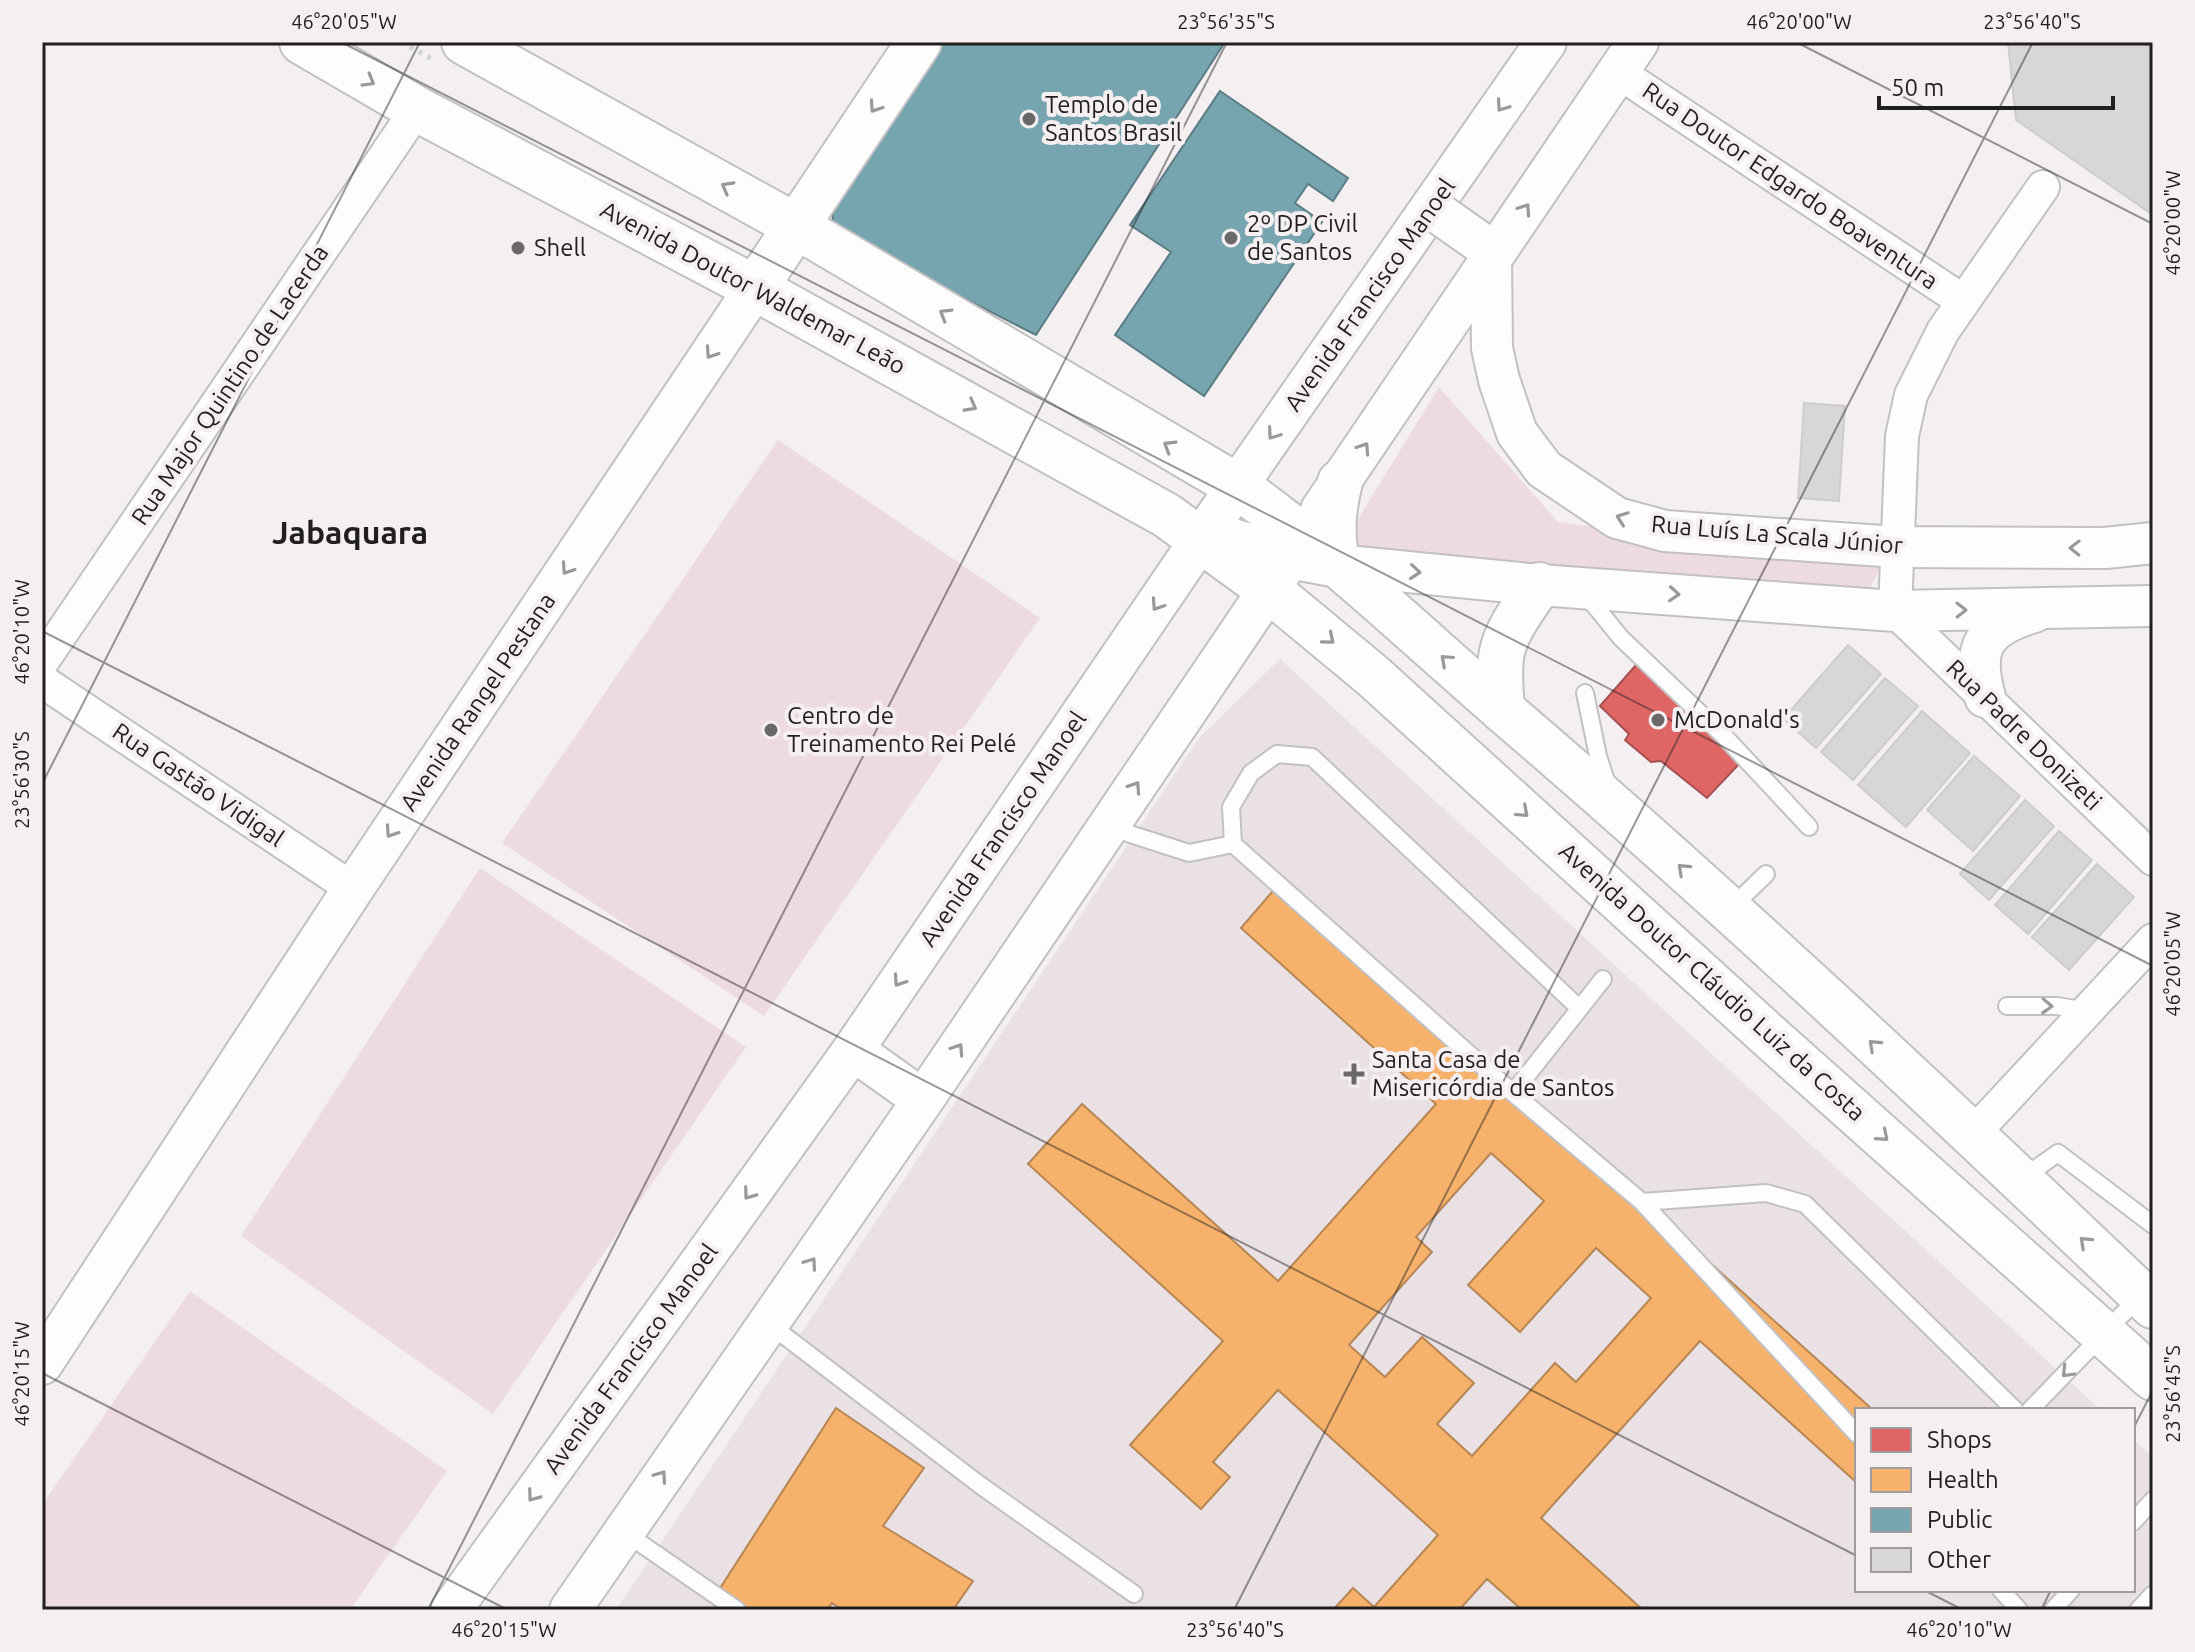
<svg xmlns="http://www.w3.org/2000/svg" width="2195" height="1652" font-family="Ubuntu,sans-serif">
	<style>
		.built { fill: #eae1e4 }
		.green { fill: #eedae1 }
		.shops { fill: #e06666; stroke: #a65051; stroke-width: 2 }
		.health { fill: #f6b26b; stroke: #b68654; stroke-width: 2; fill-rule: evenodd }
		.public { fill: #76a5af; stroke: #5c7c84; stroke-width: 2 }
		.building { fill: #d9d6d7; stroke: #cfccce; stroke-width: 2 }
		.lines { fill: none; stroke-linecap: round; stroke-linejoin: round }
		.service-casing { stroke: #c3c0c2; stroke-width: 20 }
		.minor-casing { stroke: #c3c0c2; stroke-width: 36 }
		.tertiary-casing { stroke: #c3c0c2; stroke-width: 44 }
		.secondary-casing { stroke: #c3c0c2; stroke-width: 48 }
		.primary-casing { stroke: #c3c0c2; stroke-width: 48 }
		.path { stroke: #d5d4d4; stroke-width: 5; stroke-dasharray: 4 6; stroke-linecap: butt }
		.service { stroke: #fdfdfd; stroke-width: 16 }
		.minor { stroke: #fdfdfd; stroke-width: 32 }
		.tertiary { stroke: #fdfdfd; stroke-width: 40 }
		.secondary { stroke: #fdfdfd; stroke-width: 44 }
		.primary { stroke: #fdfdfd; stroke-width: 44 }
		.tertiary-bridge-casing { stroke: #c3c0c2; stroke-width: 44; stroke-linecap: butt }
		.tertiary-bridge { stroke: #fdfdfd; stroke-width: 40 }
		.oneway { stroke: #9a9999 }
		.ticks { fill: none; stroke: #201e1f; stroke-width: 2; stroke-opacity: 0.45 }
		.poi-dot { fill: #6a6869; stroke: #f5eff1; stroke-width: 3 }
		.labels { text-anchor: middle; stroke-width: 8; stroke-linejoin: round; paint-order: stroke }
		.poi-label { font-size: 24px; fill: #201e1f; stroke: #f5eff1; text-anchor: start }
		.street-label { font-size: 24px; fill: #201e1f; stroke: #f5eff1 }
		.district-label { font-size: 32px; font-weight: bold; fill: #201e1f; stroke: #f5eff1 }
		.neatline { fill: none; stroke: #201e1f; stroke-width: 3 }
		.ticks-label { font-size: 20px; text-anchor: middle; fill: #201e1f }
	</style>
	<rect width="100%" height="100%" fill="#f4f0f2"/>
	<path class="built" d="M1280 659 2101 1410H1857V1590H2133V1439L2153 1457V1610H616L1199 738Z"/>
	<path class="green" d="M1439 387 1558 522 1882 565 1866 595 1363 553 1350 532Z
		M778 440 1040 618 764 1016 502 843Z
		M480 868 746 1047 493 1414 241 1236Z
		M190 1291 447 1471 350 1610H42V1505Z"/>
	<path class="shops" d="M1636 665 1720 736 1721 746 1741 762 1707 798 1661 761 1651 762 1625 740 1629 734 1600 706Z"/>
	<path class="health" d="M1284 878 1873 1410H1857V1483L1700 1341 1541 1518 1643 1610H1522L1487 1579 1459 1610H1333L1353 1588 1374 1607 1438 1535 1278 1390 1213 1462 1230 1477 1201 1509 1130 1445 1223 1341 1028 1164 1082 1104 1278 1281 1436 1104 1241 928ZM1491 1153 1544 1201 1468 1285 1520 1332 1596 1248 1651 1298 1576 1382 1555 1363 1472 1456 1437 1424 1474 1383 1422 1337 1385 1377 1349 1345 1432 1252 1416 1237Z
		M836 1408 924 1468 883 1526 973 1581 953 1610H843L832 1603 827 1610H743L717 1593Z"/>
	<path class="public" d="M936 42H1225L1036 335 833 231 832 196Z
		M1220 91 1348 178 1333 201 1308 184 1295 203 1322 222 1204 396 1115 335 1171 252 1130 225Z"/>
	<path class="building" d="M2008 42H2153V215L2016 120Z
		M1804 403 1845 406 1839 501 1798 498Z
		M1848 645 1881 674 1816 748 1783 719Z
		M1885 678 1918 706 1853 780 1821 752Z
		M1922 711 1970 753 1906 827 1858 785Z
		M1974 756 2020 796 1973 851 1927 810Z
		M2025 800 2054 826 1989 900 1960 874Z
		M2059 831 2092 860 2028 934 1995 905Z
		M2097 864 2134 897 2069 970 2032 937Z"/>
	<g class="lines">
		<g class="service-casing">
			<path id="service" d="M1586 595 1621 638 1725 737 1809 827
				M1585 693 1598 756 1607 784
				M1111 823 1130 834 1189 853 1233 844
				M1730 909 1766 874
				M2007 1006H2057L2087 1011
				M1579 1008 1312 757 1277 754 1251 773 1231 807 1233 844 1513 1093 1642 1202 1857 1434
				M1513 1093 1603 979
				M2021 1179 2058 1153 2153 1225
				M1642 1202 1766 1193 1805 1204 2015 1410
				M769 1324 980 1485 1134 1594
				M2030 1410 2140 1296
				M2133 1522 2153 1500
				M624 1532 737 1610
				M2001 1590 2019 1610
				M2053 1610 2071 1590
				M2138 1610 2153 1594"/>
		</g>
		<g class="minor-casing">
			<path id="minor" d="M1618 72 1963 301
				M2043 187 1943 331 1911 395 1902 436 1895 611 2153 859
				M42 662 417 109
				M42 681 353 889
				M1972 1135 2153 940"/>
		</g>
		<g class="tertiary-casing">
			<path id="tertiary" d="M1491 259 1492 348 1499 380 1517 433 1544 469 1617 518 1665 531 1897 547 2105 548 2153 543
				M1321 510 1638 42
				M1337 565 1539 585 1895 611 2153 606
				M1985 697C1971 646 1984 627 2034 612
				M853 1050 923 1100
				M42 1364 353 889 755 288
				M451 1610 853 1050 1237 486 1546 42
				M570 1610 923 1100 1286 564"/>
		</g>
		<g class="secondary-casing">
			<path id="secondary" d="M755 288 919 42"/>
		</g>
		<g class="primary-casing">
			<path id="primary" d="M302 42 417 109 755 288 1166 515 1268 589 1373 676 1769 1036 2153 1378
				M464 42 794 225 1237 486C1332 554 1417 636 1506 713 1728 903 1941 1104 2153 1306
				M1211 535 1273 553 1337 565
				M1337 565C1332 533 1332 514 1340 482
				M1502 710C1501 691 1498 671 1502 652 1507 628 1526 605 1539 585"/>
		</g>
		<path class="path" d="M401 42 432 59"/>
		<use href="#service" class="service"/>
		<use href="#minor" class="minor"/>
		<use href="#tertiary" class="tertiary"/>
		<use href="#secondary" class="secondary"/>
		<use href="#primary" class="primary"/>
		<g class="tertiary-bridge-casing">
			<path id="tertiary-bridge" d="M1441 215 1478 241"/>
		</g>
		<use href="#tertiary-bridge" class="tertiary-bridge"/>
	</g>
	<defs><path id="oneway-chevron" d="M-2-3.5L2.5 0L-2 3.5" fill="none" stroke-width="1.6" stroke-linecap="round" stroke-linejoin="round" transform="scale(2)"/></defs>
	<g class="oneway">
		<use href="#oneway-chevron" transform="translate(369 81) rotate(30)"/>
		<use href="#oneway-chevron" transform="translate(1502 106) rotate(125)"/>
		<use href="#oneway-chevron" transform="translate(875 107) rotate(124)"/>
		<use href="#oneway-chevron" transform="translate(727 187) rotate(-151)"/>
		<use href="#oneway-chevron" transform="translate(1525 209) rotate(-56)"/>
		<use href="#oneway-chevron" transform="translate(945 314) rotate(-149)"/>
		<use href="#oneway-chevron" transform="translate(711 353) rotate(124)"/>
		<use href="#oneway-chevron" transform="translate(971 406) rotate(29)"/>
		<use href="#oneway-chevron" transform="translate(1273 434) rotate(125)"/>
		<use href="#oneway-chevron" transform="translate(1169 446) rotate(-149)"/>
		<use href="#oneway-chevron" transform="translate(1364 448) rotate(-56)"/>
		<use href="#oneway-chevron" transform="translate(1622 518) rotate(-160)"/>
		<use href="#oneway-chevron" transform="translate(2075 548) rotate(-179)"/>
		<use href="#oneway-chevron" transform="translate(567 569) rotate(124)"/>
		<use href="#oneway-chevron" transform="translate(1415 572) rotate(5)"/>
		<use href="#oneway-chevron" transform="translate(1674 594) rotate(4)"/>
		<use href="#oneway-chevron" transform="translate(1157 605) rotate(124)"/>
		<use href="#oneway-chevron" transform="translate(1961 610) rotate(-1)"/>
		<use href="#oneway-chevron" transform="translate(1329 639) rotate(40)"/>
		<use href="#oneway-chevron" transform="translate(1446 660) rotate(-138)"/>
		<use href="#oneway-chevron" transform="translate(1135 787) rotate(-56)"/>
		<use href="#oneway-chevron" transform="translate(1523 812) rotate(42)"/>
		<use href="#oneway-chevron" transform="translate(391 832) rotate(124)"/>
		<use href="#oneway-chevron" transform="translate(1683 869) rotate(-137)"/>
		<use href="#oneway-chevron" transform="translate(899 981) rotate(124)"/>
		<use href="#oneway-chevron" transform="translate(2047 1006) rotate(2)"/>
		<use href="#oneway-chevron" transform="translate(1874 1045) rotate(-137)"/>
		<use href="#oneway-chevron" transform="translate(958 1049) rotate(-56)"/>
		<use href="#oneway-chevron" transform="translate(1883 1136) rotate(41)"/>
		<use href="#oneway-chevron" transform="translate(749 1194) rotate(126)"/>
		<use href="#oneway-chevron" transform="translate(2085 1242) rotate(-137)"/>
		<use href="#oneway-chevron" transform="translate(811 1263) rotate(-55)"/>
		<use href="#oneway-chevron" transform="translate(2067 1372) rotate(134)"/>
		<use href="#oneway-chevron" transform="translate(661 1476) rotate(-55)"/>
		<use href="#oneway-chevron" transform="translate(533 1496) rotate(126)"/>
	</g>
	<path class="ticks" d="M341 42 2153 966M1796 42 2153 224M42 631 1857 1556M42 784 420 42M42 1373 508 1610M2133 1429 2153 1390M1924 1590 1963 1610M428 1610 1227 42M1234 1610 2033 42M2041 1610 2051 1590"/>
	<g class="poi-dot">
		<circle cx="1029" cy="119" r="8"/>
		<circle cx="1231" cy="238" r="8"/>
		<circle cx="518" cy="248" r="8"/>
		<circle cx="1658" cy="720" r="8"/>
		<circle cx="771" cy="730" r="8"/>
		<path d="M1350 1062h8v8h8v8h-8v8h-8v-8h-8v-8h8z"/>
	</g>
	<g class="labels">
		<g class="poi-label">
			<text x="1045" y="113">Templo de<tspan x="1045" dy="28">Santos Brasil</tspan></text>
			<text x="1247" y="232">2º DP Civil<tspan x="1247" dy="28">de Santos</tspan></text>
			<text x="534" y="256">Shell</text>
			<text x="787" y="724">Centro de<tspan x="787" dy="28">Treinamento Rei Pelé</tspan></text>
			<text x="1674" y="728">McDonald's</text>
			<text x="1372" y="1068">Santa Casa de<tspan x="1372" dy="28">Misericórdia de Santos</tspan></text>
		</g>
		<g class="street-label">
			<text transform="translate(1790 186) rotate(34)" y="8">Rua Doutor Edgardo Boaventura</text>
			<text transform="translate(753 288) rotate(28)" y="8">Avenida Doutor Waldemar Leão</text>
			<text transform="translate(1370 295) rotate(-55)" y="8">Avenida Francisco Manoel</text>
			<text transform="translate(230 385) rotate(-56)" y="8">Rua Major Quintino de Lacerda</text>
			<text transform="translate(1777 535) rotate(5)" y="8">Rua Luís La Scala Júnior</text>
			<text transform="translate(478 702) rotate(-56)" y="8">Avenida Rangel Pestana</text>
			<text transform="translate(2024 735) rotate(44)" y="8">Rua Padre Donizeti</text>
			<text transform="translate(198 785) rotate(34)" y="8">Rua Gastão Vidigal</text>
			<text transform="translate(1003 829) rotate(-56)" y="8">Avenida Francisco Manoel</text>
			<text transform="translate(1712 982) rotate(42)" y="8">Avenida Doutor Cláudio Luiz da Costa</text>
			<text transform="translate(631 1359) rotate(-54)" y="8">Avenida Francisco Manoel</text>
		</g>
		<g class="district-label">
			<text x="350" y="544">Jabaquara</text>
		</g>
	</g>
	<rect width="2195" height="1652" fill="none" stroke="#f5eff1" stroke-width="88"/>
	<rect x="1855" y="1408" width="280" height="184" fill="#f5eff1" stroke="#a09b9d" stroke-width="2"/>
	<rect x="1871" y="1428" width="40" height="24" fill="#e06666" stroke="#a09b9d" stroke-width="2"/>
	<text x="1927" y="1448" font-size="24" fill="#201e1f">Shops</text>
	<rect x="1871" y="1468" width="40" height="24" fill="#f6b26b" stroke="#a09b9d" stroke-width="2"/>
	<text x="1927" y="1488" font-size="24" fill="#201e1f">Health</text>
	<rect x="1871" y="1508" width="40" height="24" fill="#76a5af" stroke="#a09b9d" stroke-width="2"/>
	<text x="1927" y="1528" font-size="24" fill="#201e1f">Public</text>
	<rect x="1871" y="1548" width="40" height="24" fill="#d9d6d7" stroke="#a09b9d" stroke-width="2"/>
	<text x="1927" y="1568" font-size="24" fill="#201e1f">Other</text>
	<path d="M1879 96v12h234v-12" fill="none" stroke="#201e1f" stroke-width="4"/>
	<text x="1891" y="96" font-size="24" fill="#201e1f" stroke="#f5eff1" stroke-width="6" paint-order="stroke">50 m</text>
	<rect x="44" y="44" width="2107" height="1564" class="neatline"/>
	<g class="ticks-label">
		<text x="344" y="29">46°20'05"W</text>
		<text x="1226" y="29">23°56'35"S</text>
		<text x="1799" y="29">46°20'00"W</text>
		<text x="2032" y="29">23°56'40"S</text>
		<text transform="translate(2173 223) rotate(-90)" y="7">46°20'00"W</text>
		<text transform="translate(22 632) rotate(-90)" y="7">46°20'10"W</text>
		<text transform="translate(22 780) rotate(-90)" y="7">23°56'30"S</text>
		<text transform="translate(2173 964) rotate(-90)" y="7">46°20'05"W</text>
		<text transform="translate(22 1374) rotate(-90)" y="7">46°20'15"W</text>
		<text transform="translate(2173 1394) rotate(-90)" y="7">23°56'45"S</text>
		<text x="504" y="1637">46°20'15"W</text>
		<text x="1235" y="1637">23°56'40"S</text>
		<text x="1959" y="1637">46°20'10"W</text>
	</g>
</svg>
